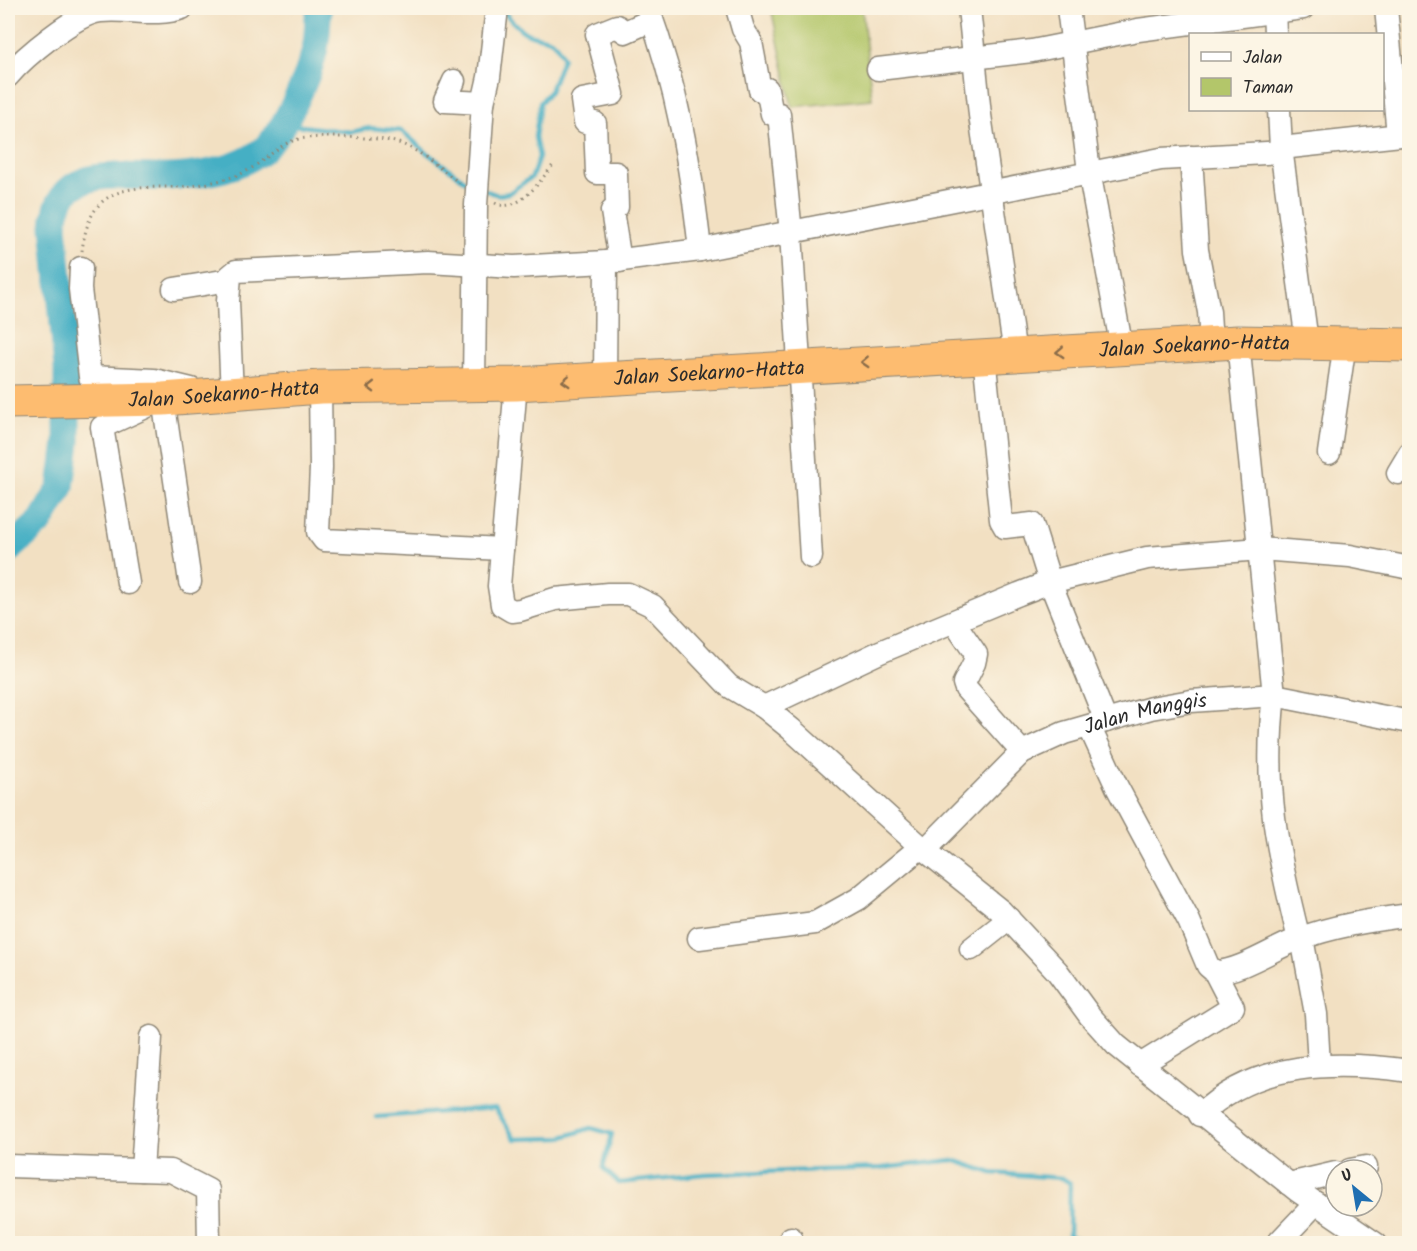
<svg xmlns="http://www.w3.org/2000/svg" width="1417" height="1251" font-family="Kalam,sans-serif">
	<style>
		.green { fill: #b3c66a; stroke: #6f784a; stroke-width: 1.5 }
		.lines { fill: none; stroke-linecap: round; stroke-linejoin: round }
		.stream { stroke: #45afc4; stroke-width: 4.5 }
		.river { stroke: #45afc4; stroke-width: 27 }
		.minor-casing { stroke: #8e8676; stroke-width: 25 }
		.highway-casing { stroke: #8e8676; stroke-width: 35 }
		.path { stroke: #8e8676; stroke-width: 3; stroke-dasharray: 1.5 4.5; stroke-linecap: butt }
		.minor { stroke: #fff; stroke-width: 22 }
		.highway { stroke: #fdbc70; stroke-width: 33 }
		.oneway { stroke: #8a6c4a }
		.labels { text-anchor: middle; stroke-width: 5; stroke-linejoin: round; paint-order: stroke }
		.street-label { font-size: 21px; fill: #2b2b2b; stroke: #fcf5e5 }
	</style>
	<rect width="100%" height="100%" fill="#fcf5e5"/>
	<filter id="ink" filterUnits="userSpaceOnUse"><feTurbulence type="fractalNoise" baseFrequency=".0167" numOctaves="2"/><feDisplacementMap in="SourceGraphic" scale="12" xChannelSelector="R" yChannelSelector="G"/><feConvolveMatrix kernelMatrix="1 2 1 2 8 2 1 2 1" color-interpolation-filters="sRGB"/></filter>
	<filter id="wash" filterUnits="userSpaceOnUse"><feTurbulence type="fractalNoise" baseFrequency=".008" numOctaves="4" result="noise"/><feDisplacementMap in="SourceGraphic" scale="24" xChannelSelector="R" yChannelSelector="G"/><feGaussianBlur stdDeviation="1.35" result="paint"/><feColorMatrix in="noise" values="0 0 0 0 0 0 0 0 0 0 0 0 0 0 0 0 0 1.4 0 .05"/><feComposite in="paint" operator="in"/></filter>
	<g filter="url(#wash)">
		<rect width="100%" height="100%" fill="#f2e0c2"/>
		<path class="green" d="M771 8H862L872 99 792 107Z"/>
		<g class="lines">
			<path class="stream" d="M285 124 351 132 370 128 402 131 427 153 471 185
				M484 190 498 195 509 193 532 177 539 157 535 137 540 103 550 91 563 58C552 31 546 42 526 33 519 29 510 19 505 13
				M377 1117 495 1108 515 1139 560 1138 591 1128 612 1134 603 1168 619 1183 704 1174 882 1168 953 1160 992 1173 1062 1178 1070 1183 1069 1235 1089 1244"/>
			<path class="river" d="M8 551 41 521 61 487 67 442V368L54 226C58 162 123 178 167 177 199 176 237 170 263 150 284 133 309 75 315 49 318 35 317 21 319 8"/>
		</g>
	</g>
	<g filter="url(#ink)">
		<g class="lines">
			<g class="minor-casing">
				<g id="minor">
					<path d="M648 8C677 87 691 166 700 250"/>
					<path d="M737 8 743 29 751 42 760 90 767 89 772 114H779L791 233 811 557"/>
					<path d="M969 8 980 115 1015 354"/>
					<path d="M1068 8 1089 171 1122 349"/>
					<path d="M1274 8 1275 34"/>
					<path d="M1386 8 1398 135"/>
					<path d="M878 69 1032 51 1138 30 1303 8"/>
					<path d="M8 76C24 57 75 14 100 11 127 8 157 17 182 8"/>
					<path d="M454 81 445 101 483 103"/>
					<path d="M1279 110 1281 148 1307 342"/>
					<path d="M1281 148 1410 134"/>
					<path d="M1191 157 1197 250 1209 312 1211 343"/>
					<path d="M620 261 612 211 617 207 616 173H597L595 123 585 122 582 100 613 94 597 34 617 26 625 32 652 20"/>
					<path d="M81 268 80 289 90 377 154 380 191 389"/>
					<path d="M174 289 229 280"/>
					<path d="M1238 342 1274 695C1263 787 1277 851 1299 939"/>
					<path d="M984 356 1001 520 1005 527 1032 524 1050 582 1106 721"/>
					<path d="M605 379 606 262"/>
					<path d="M516 384 499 586 502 605 512 611 520 610 555 599 608 594H628L653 606 729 686 764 707 791 729 921 847 1001 911 1057 971 1090 1016 1116 1045 1298 1191 1376 1244"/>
					<path d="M474 385 476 205 483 103 489 77 497 8"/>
					<path d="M320 387 321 468 318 532 324 540 502 549"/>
					<path d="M232 395 228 301 230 276 236 271 428 262 514 267 606 262 700 250 1161 159 1282 152"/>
					<path d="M1329 453 1345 343"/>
					<path d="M1398 473 1410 453"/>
					<path d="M128 583 102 427 163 399 190 582"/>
					<path d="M954 622 976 654 974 663 964 683 966 689 1022 752"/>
					<path d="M764 707 880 652 1019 594 1050 582 1147 558 1260 549 1350 556 1410 568"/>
					<path d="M1090 728 1117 787 1189 921 1208 966 1215 972 1233 1007 1140 1065"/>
					<path id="s1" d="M925 850 1022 752 1064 733 1151 708 1191 701 1274 695 1410 722"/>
					<path d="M699 938 815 923 858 899 921 847"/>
					<path d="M1302 938 1316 1014 1319 1065"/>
					<path d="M971 949 1009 919"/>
					<path d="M1215 972C1239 972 1273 949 1296 940 1332 926 1372 920 1410 915"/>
					<path d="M1200 1115C1257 1060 1336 1061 1410 1071"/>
					<path d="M8 1166 171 1171 208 1190 209 1244"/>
					<path d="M142 1170 151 1037"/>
					<path d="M1350 1170 1366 1167"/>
					<path d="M1289 1184 1336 1173"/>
					<path d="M790 1244 791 1238"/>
					<path d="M1277 1244 1316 1203"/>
				</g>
			</g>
			<g class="highway-casing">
				<g id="highway">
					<path id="s2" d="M8 402 163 399 320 387 516 384 1238 342 1410 345"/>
				</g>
			</g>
			<path class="path" d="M495 203C519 215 541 179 554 164
				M82 251C84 234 89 213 103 201 126 182 164 189 192 186 205 184 219 181 232 177 258 170 273 147 295 140 310 135 374 137 391 141 417 146 440 169 461 184"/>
			<use href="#minor" class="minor"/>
			<use href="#highway" class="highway"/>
		</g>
		<defs><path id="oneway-chevron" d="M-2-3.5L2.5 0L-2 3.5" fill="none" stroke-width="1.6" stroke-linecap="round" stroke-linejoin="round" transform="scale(1.5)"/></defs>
		<g class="oneway">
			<use href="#oneway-chevron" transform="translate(1060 352) rotate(177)"/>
			<use href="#oneway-chevron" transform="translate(865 362) rotate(177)"/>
			<use href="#oneway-chevron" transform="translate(566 381) rotate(177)"/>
			<use href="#oneway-chevron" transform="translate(371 387) rotate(179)"/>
		</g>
	</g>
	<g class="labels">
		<g class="street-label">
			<text dy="7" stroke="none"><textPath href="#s2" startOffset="1188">Jalan Soekarno-Hatta</textPath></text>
			<text dy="7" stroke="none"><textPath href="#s2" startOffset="702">Jalan Soekarno-Hatta</textPath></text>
			<text dy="7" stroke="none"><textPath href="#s2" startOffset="216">Jalan Soekarno-Hatta</textPath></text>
			<text dy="7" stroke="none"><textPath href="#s1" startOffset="268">Jalan Manggis</textPath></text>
		</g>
	</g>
	<rect width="1417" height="1251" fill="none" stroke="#fcf5e5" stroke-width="30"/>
	<rect x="1189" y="33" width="195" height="78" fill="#fcf5e5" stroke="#a8a49b" stroke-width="1.5"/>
	<rect x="1201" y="52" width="30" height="9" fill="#ffffff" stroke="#a8a49b" stroke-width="1.5"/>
	<text x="1243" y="63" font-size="18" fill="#2b2b2b">Jalan</text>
	<rect x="1201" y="78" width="30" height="18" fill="#b3c66a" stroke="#a8a49b" stroke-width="1.5"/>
	<text x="1243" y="93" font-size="18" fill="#2b2b2b">Taman</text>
	<g transform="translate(1354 1188) rotate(330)"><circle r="28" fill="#fcf5e5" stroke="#a8a49b" stroke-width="1.5"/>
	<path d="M0-4.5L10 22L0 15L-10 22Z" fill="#1f6fb2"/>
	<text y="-9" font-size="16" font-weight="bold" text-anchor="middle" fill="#2b2b2b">U</text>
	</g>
</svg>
